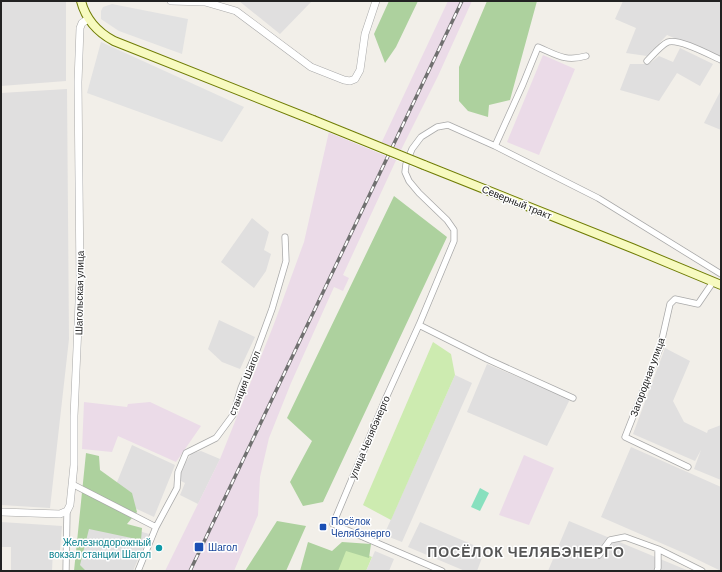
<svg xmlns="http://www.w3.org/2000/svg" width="722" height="572" font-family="Barlow,sans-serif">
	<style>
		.residential { fill: #e0dfdf }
		.industrial { fill: #ebdbe8 }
		.grass { fill: #cdebb0 }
		.forest { fill: #add19e }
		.pitch { fill: #88e0be }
		.parking { fill: #e2e2e2 }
		.pier { fill: #fff }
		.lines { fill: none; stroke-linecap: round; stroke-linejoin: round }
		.minor-casing { stroke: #a9a9a9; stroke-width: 7 }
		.tertiary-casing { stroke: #a9a9a9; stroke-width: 8 }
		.secondary-casing { stroke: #707d05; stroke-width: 10 }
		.minor { stroke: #fff; stroke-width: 5.5 }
		.tertiary { stroke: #fff; stroke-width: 7 }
		.secondary { stroke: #f7fabf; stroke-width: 8 }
		.rail-casing { stroke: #707070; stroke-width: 3.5 }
		.rail { stroke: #fff; stroke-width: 2; stroke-dasharray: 6; stroke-linecap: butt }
		.secondary-bridge-casing { stroke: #707d05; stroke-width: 10; stroke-linecap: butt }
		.secondary-bridge { stroke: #f7fabf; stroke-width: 8 }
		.transit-dot { fill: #1a4fb4; stroke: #fff; stroke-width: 1.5 }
		.culture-dot { fill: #0f9aa8; stroke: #fff; stroke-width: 1.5 }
		.labels { text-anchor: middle; stroke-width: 3; stroke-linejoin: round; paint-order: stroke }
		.street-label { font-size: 10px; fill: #222; stroke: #fff }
		.transit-label { font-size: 10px; fill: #164399; stroke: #fff; text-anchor: start }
		.culture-label { font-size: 10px; fill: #0d838f; stroke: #fff; text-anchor: end }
		.district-label { font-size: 14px; font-weight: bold; letter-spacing: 1px; fill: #555; stroke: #fff }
	</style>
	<rect width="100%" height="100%" fill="#f2efe9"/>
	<path class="residential" d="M1 1H66V81L1 86Z
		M239 1H312L280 34Z
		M623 1H721V58L667 35 647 56 626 53 636 28 615 19Z
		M680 48 713 64 700 86 677 73 659 101 620 90 630 64H649L659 56 673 62Z
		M67 89 69 339 50 508 1 505V93Z
		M721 90V130L704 123Z
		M252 218 269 232 264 250 271 254 266 271 254 288 221 262Z
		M219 320 255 337 240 369 222 362 208 349Z
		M665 348 690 361 673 401 684 422 707 433 708 430 721 425V480L694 469 701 450 695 461 633 434Z
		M487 364 570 399 547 446 467 412Z
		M455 375 472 383 402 542 384 535Z
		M132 445 175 465 154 517 111 497Z
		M631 447 721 487V571L686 554 601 517Z
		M201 451 220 459 198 504 180 495 185 483 179 480 183 466 192 453Z
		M86 515 149 534 133 571H81L76 569Z
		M569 521 689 571H548Z
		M1 522 62 526 60 550H53L52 571H11V547H1Z
		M420 522 485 550 477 571H465L408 547Z
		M375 551 394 559 389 571H366Z"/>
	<path class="industrial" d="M448 1H472L438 76 398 156 343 275 349 278 343 291 334 287 291 383 269 438 260 477 258 515 234 571H165L220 459 274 324 304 242 330 127 379 148Z
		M543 55 575 69 539 155 507 142Z
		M84 402 127 407 128 404 150 402 201 426 176 462 118 436 112 452 82 449Z
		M524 455 554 468 529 525 499 515Z"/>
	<path class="grass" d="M433 342 451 354 455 375 391 520 363 505Z
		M343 544 372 557 366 571H332Z"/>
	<path class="forest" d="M389 1H418L396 47 385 63 374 34Z
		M487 1H537L510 100 489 105 488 117 468 111 459 101V67Z
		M394 196 447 237 323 502 303 506 290 482 312 441 287 418Z
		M86 453 99 456 100 470 132 493 137 512 127 524 142 528 141 540 89 529 80 565 86 571H74Z
		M277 521 306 526 286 571H245Z
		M308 542 332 551 342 542 371 544 369 558 346 551 338 571H300Z"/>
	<path class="pitch" d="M480 488 489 493 480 511 471 507Z"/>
	<path class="parking" d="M112 4 188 19 182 54 119 31 101 19V11L103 7Z
		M101 42 244 107 222 142 87 93Z"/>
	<path class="pier" d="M303 111 420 158 416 168 301 121Z"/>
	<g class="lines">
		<g class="minor-casing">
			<path id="minor" d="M647 61C653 55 661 45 668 42 679 38 710 55 721 60
				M495 146 523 84 538 47C557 55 565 62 586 56
				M419 325 487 359 573 398
				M688 467 625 437 660 348 670 304 675 299 698 304 713 282
				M72 484 156 527
				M599 555 610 540 625 537 658 549 702 571
				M66 571 67 511
				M138 571 156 527 177 488 178 472 186 453 216 438 233 415 241 388 254 358 272 309 286 261 285 237
				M442 571 333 524 385 400 419 325 454 241V230L447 220 419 193 409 181 405 172 406 164 412 149 421 137 437 127 448 125 495 146 598 198 721 274
				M657 571 658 568V549"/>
		</g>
		<g class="tertiary-casing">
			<path id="tertiary" d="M171 1 205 2 236 11 311 67 344 80 350 81 355 79 360 70 365 34 376 1
				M1 512 60 514 67 511 70 505 74 465V416L80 280 78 82 80 28 82 23 88 19"/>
		</g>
		<g class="secondary-casing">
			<path id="secondary" d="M81 1C86 20 97 32 114 41L313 120
				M424 165 632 248 721 285"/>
		</g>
		<use href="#minor" class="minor"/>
		<use href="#tertiary" class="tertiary"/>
		<use href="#secondary" class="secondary"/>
		<g class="rail-casing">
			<path id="rail" d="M190 571 462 1"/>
		</g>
		<use href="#rail" class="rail"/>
		<g class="secondary-bridge-casing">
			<path id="secondary-bridge" d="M313 120 424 165"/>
		</g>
		<use href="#secondary-bridge" class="secondary-bridge"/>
	</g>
	<g class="transit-dot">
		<rect x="319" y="523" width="8" height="8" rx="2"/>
		<rect x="194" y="542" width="10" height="10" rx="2"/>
	</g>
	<circle class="culture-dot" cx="159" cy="548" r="4"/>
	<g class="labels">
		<g class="street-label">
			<text transform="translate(517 202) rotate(22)" y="4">Северный тракт</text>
			<text transform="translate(79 293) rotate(-89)" y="4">Шагольская улица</text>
			<text transform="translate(647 377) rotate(-70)" y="4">Загородная улица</text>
			<text transform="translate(244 383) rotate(-68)" y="4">станция Шагол</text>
			<text transform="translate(369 437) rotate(-67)" y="4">улица Челябэнерго</text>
		</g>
		<g class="transit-label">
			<text x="331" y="525">Посёлок<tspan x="331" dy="12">Челябэнерго</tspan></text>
			<text x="208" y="551">Шагол</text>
		</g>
		<g class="culture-label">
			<text x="151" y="546">Железнодорожный<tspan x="151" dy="12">вокзал станции Шагол</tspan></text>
		</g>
		<g class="district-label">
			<text x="526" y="557">ПОСЁЛОК ЧЕЛЯБЭНЕРГО</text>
		</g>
	</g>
	<rect width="722" height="572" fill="none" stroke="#222222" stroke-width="4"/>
</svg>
